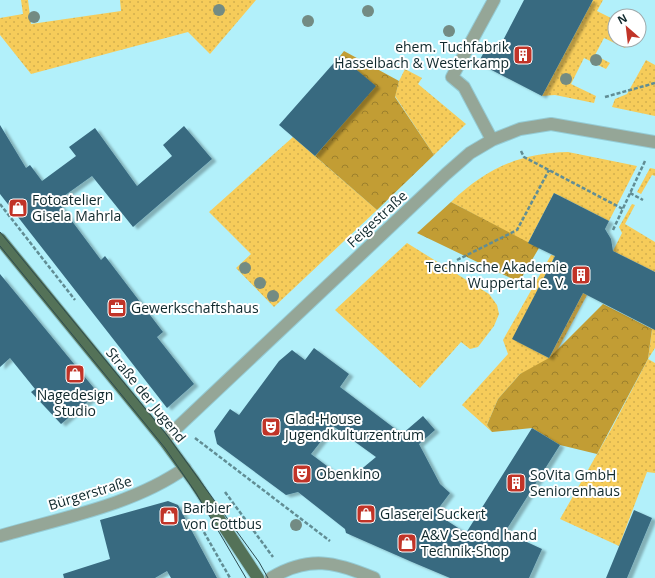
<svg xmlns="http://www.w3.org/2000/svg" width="655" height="578" font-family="'Open Sans',sans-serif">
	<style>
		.grass { fill: url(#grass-dots) }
		.forest { fill: url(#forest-crowns) }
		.building { fill: #396a80; fill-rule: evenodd; filter: url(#shadow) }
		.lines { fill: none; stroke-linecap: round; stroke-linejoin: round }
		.minor-casing { stroke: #95ccd5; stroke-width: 14 }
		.major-casing { stroke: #95ccd5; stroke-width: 14 }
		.path { stroke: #618d94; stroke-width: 2.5; stroke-dasharray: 4 2; stroke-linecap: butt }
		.minor { stroke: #95a697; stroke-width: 12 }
		.major { stroke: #547258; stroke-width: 12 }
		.tram { stroke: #2d4c51; stroke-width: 1 }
		.tree { fill: #738b83 }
		.labels { text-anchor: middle; stroke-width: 4; stroke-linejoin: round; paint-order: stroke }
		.poi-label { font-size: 14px; fill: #0f282c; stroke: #fff; text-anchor: start }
		.street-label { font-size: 14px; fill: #0f282c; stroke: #fff }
	</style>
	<defs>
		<pattern id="grass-dots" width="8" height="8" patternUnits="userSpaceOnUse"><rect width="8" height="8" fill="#f6cc5a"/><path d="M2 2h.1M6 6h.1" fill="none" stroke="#d2af4e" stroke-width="1.8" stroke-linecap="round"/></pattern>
		<pattern id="forest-crowns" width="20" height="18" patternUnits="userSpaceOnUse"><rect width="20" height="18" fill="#c29d34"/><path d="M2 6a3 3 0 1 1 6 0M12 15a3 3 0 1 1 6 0" fill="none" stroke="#9c802c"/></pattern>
		<filter id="shadow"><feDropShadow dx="4.5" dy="2.5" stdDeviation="1" flood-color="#0004"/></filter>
	</defs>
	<rect width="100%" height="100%" fill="#b2f0fa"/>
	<path class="grass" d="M21 0H28L31 24 121 11 120 0H256L210 54 188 32 31 74 0 35V18L23 14Z
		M593 0H603L597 11 615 20V40H630L625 48 604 38 595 55 610 63 606 69 584 58 571 84 596 96 594 103 555 95 542 96Z
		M646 60 655 65V116L612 107 615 99 627 94Z
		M405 69 422 78 418 84 466 124 434 155 395 96 399 81Z
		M293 137 377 210 274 307 236 268 251 254 209 212Z
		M568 152 637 166 609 221 554 193 528 243 451 202C486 169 519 153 568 152Z
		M650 168 655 169V176L652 175 641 194 637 192Z
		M632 204 635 205 625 224 655 242V272L613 251 622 233 619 227Z
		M407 243 489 294 497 305 499 314 494 326 478 347 470 349 461 342 420 388 335 310Z
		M551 255 555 256 513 339 549 358 583 293 587 295 551 362 520 374 498 399 487 425 492 432 462 405 508 354 503 340Z
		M655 324V348L648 359 655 363V473L647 472 619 546 560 519 613 426 648 359 652 329Z"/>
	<path class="forest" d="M344 51 399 81 395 97 434 155 377 210 315 156 375 86 340 56Z
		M451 202 539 248 519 282 417 233Z
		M603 304 652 329 648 359 597 454 560 445 532 428 492 432 487 425 498 399 520 374 549 358Z"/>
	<path class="building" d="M524 0H593L542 96 478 63 489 43 499 48Z
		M340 56 376 86 315 156 279 125Z
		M0 125 26 168 30 165 42 181 76 156 69 147 95 128 137 186 172 156 163 145 184 126 212 159 133 227 92 176 57 201 101 260 105 256 163 332 157 337 194 384 167 408 0 194Z
		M554 193 609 221 605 229 611 239 613 251 655 272V330L583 293 549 358 512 339 555 256 528 243Z
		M0 274 98 393 61 424 31 392 35 389 10 358 0 367Z
		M314 348 349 374 340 387 402 434 423 416 435 430 419 444 440 484 450 493 435 513 466 533 532 428 560 445 505 532 542 549 529 578H450L412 562 346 533 345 529 298 492 286 495 217 444 214 431 230 409 239 415 279 361 292 350 305 360ZM333 426 376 457 347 481 311 454Z
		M168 501 178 505 217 578H171L167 571 155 578H64L63 574 110 559 100 520Z
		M634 510 652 518 627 578H606Z"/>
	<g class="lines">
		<g class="minor-casing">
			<path id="minor" d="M492 140 464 87 452 77 494 0
				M164 440 446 174 470 153 492 140 520 129 551 124 655 142
				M0 536C61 518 133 505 185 468
				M271 578C309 555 336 562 374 578"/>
		</g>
		<g class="major-casing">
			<path id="major" d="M0 239 164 440 194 481 258 578"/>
		</g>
		<path class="path" d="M605 97 655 83
			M521 151 524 157 623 209
			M630 193 643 200
			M0 204 75 300
			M613 230 645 161
			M457 260 517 230 549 170
			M195 438 330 541
			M225 492 273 557
			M201 527 230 578"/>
		<use href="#minor" class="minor"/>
		<use href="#major" class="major"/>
		<path class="tram" d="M0 232 166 434 259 562 268 578
			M0 246 165 448 196 493 246 578"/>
	</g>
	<g class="tree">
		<circle cx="219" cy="10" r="6"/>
		<circle cx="368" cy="11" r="6"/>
		<circle cx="34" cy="17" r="6"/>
		<circle cx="308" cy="21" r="6"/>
		<circle cx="449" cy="31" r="6"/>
		<circle cx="596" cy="60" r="6"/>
		<circle cx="566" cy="79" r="6"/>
		<circle cx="245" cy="268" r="6"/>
		<circle cx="260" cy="283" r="6"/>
		<circle cx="273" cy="296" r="6"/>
		<circle cx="296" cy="525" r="6"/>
	</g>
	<defs>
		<g id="building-square" transform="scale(1)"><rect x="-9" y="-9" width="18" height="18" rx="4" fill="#c13428" stroke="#fff"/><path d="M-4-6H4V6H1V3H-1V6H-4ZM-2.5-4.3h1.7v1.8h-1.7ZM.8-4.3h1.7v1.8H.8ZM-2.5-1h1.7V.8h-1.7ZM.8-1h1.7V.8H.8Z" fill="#fff"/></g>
		<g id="shop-square" transform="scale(1)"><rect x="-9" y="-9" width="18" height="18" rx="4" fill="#c13428" stroke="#fff"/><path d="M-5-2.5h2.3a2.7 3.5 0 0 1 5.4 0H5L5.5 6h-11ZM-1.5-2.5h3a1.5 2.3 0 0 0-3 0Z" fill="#fff"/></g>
		<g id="office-square" transform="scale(1)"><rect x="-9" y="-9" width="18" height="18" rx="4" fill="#c13428" stroke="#fff"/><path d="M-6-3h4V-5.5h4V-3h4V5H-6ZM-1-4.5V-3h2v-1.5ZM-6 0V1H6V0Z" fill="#fff"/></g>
		<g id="theatre-square" transform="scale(1)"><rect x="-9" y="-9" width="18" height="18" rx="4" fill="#c13428" stroke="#fff"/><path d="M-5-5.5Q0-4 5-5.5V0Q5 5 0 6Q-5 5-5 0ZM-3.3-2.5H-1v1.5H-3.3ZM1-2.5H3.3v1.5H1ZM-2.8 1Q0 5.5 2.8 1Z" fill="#fff"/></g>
	</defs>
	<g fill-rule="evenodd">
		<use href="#building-square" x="523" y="55"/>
		<use href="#shop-square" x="18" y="208"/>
		<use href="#building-square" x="581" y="275"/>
		<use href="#office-square" x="117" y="308"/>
		<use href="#shop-square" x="75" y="374"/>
		<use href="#theatre-square" x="271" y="427"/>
		<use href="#theatre-square" x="302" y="474"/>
		<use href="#building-square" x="516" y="483"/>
		<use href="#shop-square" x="366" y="514"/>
		<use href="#shop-square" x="169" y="516"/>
		<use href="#shop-square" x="407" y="543"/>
	</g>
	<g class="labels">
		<g class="poi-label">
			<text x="509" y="52" text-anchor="end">ehem. Tuchfabrik<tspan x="509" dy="16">Hasselbach &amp; Westerkamp</tspan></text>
			<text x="32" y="205">Fotoatelier<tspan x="32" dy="16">Gisela Mahrla</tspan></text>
			<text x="567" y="272" text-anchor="end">Technische Akademie<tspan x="567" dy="16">Wuppertal e. V.</tspan></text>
			<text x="131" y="313">Gewerkschaftshaus</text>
			<text x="75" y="400" text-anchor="middle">Nagedesign<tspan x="75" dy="16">Studio</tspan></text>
			<text x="285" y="424">Glad-House<tspan x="285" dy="16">Jugendkulturzentrum</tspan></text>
			<text x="316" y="479">Obenkino</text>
			<text x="530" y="480">SoVita GmbH<tspan x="530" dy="16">Seniorenhaus</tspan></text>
			<text x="183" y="513">Barbier<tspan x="183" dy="16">von Cottbus</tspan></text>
			<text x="380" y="519">Glaserei Suckert</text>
			<text x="421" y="540">A&amp;V Second hand<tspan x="421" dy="16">Technik-Shop</tspan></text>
		</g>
		<g class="street-label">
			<text transform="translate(377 219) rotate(-43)" y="5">Feigestraße</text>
			<text transform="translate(146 395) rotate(51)" y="5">Straße der Jugend</text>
			<text transform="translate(90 493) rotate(-17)" y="5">Bürgerstraße</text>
		</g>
	</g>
	<g transform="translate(627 28) rotate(332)"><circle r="19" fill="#ffffff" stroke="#9fa9ab"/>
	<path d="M0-3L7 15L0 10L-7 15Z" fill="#c13428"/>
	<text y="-6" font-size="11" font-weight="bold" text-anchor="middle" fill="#0f282c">N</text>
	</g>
</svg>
